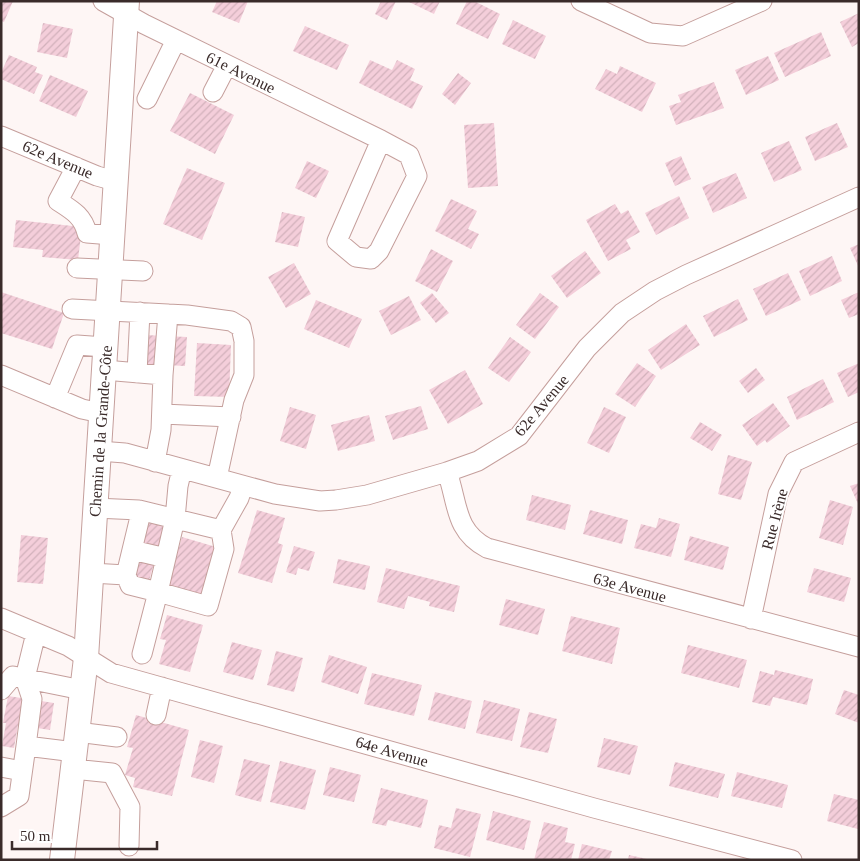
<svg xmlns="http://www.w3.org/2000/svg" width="860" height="861" font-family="Georgia,serif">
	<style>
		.building { fill: url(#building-hatch) }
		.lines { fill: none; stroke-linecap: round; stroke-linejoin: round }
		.minor-casing { stroke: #c59f9c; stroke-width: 21 }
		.major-casing { stroke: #c59f9c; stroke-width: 26 }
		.minor { stroke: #fff; stroke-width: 19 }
		.major { stroke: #fff; stroke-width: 24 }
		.labels { text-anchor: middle; stroke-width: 4; stroke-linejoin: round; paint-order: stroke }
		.street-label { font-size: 16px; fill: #3a2b2a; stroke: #fff }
	</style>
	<defs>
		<pattern id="building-hatch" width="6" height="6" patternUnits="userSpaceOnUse" patternTransform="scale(1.25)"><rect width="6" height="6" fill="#f4ceda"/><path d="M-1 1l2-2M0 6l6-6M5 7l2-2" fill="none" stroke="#d2b1bb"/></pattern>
	</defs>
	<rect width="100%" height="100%" fill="#fef6f5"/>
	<path class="building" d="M1 1H13L4 22 1 21Z
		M217 1H248L239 23 212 12Z
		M381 1H396L387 20 375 14Z
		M407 1H440L434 14Z
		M467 1H474L500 14 488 39 456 24Z
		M859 13V43L852 47 840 22Z
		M513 20 546 36 535 59 502 44Z
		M43 23 73 29 67 58 37 52Z
		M305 26 349 45 337 70 293 51Z
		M821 32 831 56 785 77 774 53Z
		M9 55 37 67 35 72 43 75 34 94 1 79V73Z
		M768 56 779 80 746 95 735 70Z
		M370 60 392 70 397 60 415 69 410 80 423 86 412 109 359 83Z
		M620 66 656 83 642 112 595 89 606 69 617 74Z
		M458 73 471 83 455 105 442 94Z
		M50 75 88 91 76 117 39 101Z
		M714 82 724 108 676 125 669 106 681 102 678 95Z
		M190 93 234 115 215 154 170 131Z
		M494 123 498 186 468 188 464 125Z
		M837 123 848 147 815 161 805 137Z
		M789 141 802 170 774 182 761 153Z
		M681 156 691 179 675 186 665 163Z
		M307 161 329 171 316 198 295 188Z
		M187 168 225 183 202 240 163 224Z
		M736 173 747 198 713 213 702 187Z
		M679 196 689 218 656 235 645 213Z
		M451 199 477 211 468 229 479 234 471 249 435 231Z
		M615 204 621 214 628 210 640 232 626 240 631 249 608 261 586 220Z
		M282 212 305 217 298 247 275 242Z
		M16 220 82 227 78 260 42 257 43 250 13 247Z
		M859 244V268L850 248Z
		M431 249 453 261 437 292 415 281Z
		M585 251 601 273 567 298 551 276Z
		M832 256 842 281 810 296 799 271Z
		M294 263 311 294 286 308 268 277Z
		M788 273 801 300 766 316 753 289Z
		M1 292 64 313 52 349 1 333Z
		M859 292V314L849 318 841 300Z
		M432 293 449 313 436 323 420 303Z
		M540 293 559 307 535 339 516 325Z
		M409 296 421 320 391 335 379 311Z
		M738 299 748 320 714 337 703 316Z
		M316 300 362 319 349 348 304 329Z
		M686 324 700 345 661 370 648 350Z
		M145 335 187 337 185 366 143 364Z
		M510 337 531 352 509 382 488 368Z
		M197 343 231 345 229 397 194 396Z
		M637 363 656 376 635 407 615 394Z
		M859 363V392L848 397 837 373Z
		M756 368 765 380 748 393 739 381Z
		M465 370 483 404 448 424 429 390Z
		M823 379 834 402 797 420 787 397Z
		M773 403 790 426 767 443 765 440 757 446 742 425Z
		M421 406 428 429 393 440 385 416Z
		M290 407 316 415 306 449 280 441Z
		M604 407 626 417 609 453 587 443Z
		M369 415 375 441 338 451 331 425Z
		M700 422 722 435 712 451 690 438Z
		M728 455 752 462 741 500 718 494Z
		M859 483V506L850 486Z
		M532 495 571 505 565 530 526 520Z
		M830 500 853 507 843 545 819 538Z
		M257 510 285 518 278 543 283 545 272 583 238 573Z
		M590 510 628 520 622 544 583 534Z
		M659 518 680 524 671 557 634 548 641 524 656 528Z
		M148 521 165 525 148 584 132 580Z
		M21 535 48 538 43 584 17 582Z
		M690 536 729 547 723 570 684 560Z
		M182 537 216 547 202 596 168 586Z
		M294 546 315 552 309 571 298 568 296 575 286 572Z
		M338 559 370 566 365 590 333 583Z
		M386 568 460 586 454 612 429 606 430 602 408 596 404 609 377 602Z
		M814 568 851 578 844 602 807 592Z
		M506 599 545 609 538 635 499 625Z
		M167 615 203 625 190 672 159 664 166 640 160 639Z
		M571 616 620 628 612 664 562 651Z
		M232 642 262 650 253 680 223 672Z
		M688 645 747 660 739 688 681 673Z
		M276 651 303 658 294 692 267 685Z
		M329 655 367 667 358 694 321 682Z
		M775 670 813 679 807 705 773 697 770 706 752 702 760 671 774 675Z
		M372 673 422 685 414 716 364 704Z
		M844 690 859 695V723L835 714Z
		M435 692 472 701 465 729 428 720Z
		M8 696 54 703 50 730 18 725 14 748 2 746 6 723H3Z
		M484 700 520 709 512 741 476 733Z
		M529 712 557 719 548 753 520 747Z
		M136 715 189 730 172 796 133 787 135 778 125 775 133 748 127 747Z
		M604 738 638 746 630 775 597 767Z
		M200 740 223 746 214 783 191 777Z
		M244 759 270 765 261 802 235 795Z
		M280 761 316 770 305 810 270 802Z
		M675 762 725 774 718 798 669 786Z
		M330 767 361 775 354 802 323 795Z
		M737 772 788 785 782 808 731 796Z
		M381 788 428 800 421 828 388 820 386 826 372 823Z
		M834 794 859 800 858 829 827 821Z
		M456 808 481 814 470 857 434 848 439 825 451 828Z
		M493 811 531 821 524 850 486 840Z
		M544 822 568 828 565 842 575 844 571 860H534Z
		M582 844 612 851 609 860H578Z
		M629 855 647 859 646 860H628Z"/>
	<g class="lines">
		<g class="minor-casing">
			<path id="minor" d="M103 1 144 24 381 140 409 155 417 176 379 251 371 259 356 257 337 241 381 140
				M581 1 650 33 683 36 762 1
				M213 92 227 65
				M147 99 176 40
				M1 136 97 176 115 181
				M76 167 58 201C72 210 83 216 87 233L112 235
				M77 268 143 271
				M72 309 187 315 231 321 241 327 244 341V375L234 400 217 478
				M104 370 163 375 161 430 155 462
				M137 373 140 312
				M1 375 82 409 101 413
				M163 375 168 314
				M55 398 77 345 105 347
				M162 414 231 417
				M99 451 125 453 275 494 320 501 336 500 367 495 447 472 478 461 519 436 587 348 622 313 655 291 686 275 859 197
				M447 472C458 502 454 531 487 548L859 647
				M139 510 221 530 239 498 243 486
				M132 550 166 558
				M91 573 126 575 139 521V510L95 508
				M126 575 130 585 158 592 175 519 178 486 182 469
				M1 618 68 646 111 673 594 808 792 860
				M751 619 778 494 794 462 859 432
				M142 654 158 592 208 606 224 549 221 530
				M1 690 13 676 82 690
				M156 715 162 687
				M77 732 117 737
				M26 746 32 699 25 678 36 633
				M1 767 22 771
				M73 769 112 773 130 807 129 846
				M1 807 19 796 26 746 75 752"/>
		</g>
		<g class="major-casing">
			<path id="major" d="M62 860 86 658 127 1"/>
		</g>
		<use href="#minor" class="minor"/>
		<use href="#major" class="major"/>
	</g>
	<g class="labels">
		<g class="street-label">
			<text transform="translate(241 72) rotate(26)" y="6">61e Avenue</text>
			<text transform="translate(58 159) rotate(23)" y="6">62e Avenue</text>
			<text transform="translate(541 405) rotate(-50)" y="6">62e Avenue</text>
			<text transform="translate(100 431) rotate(-86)" y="6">Chemin de la Grande-Côte</text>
			<text transform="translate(774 519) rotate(-75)" y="6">Rue Irène</text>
			<text transform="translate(630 587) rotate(15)" y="6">63e Avenue</text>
			<text transform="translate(392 751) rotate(16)" y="6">64e Avenue</text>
		</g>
	</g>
	<rect width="860" height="861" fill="none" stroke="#3a2b2a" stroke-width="5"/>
	<path d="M12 841v8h145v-8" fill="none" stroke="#3a2b2a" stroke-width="2.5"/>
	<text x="20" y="841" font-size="15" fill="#3a2b2a" stroke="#ffffff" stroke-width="4" paint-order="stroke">50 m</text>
</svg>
